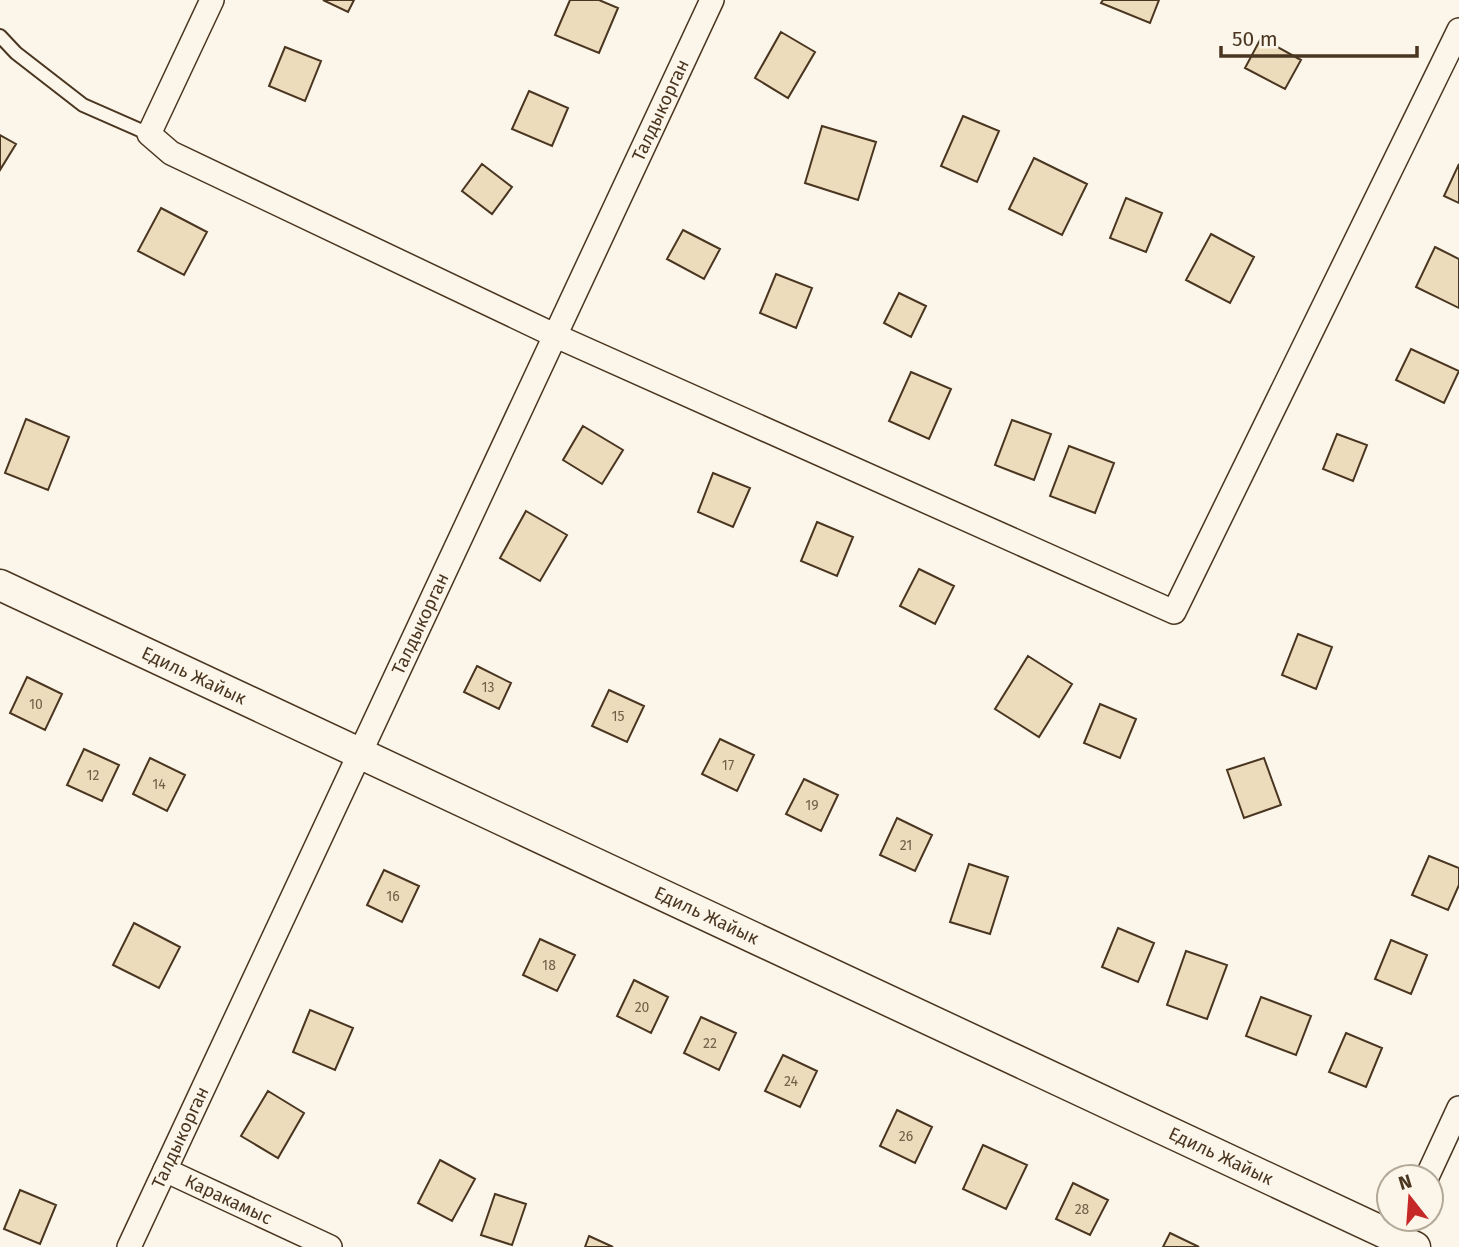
<svg xmlns="http://www.w3.org/2000/svg" width="1459" height="1247" font-family="'Fira Sans',sans-serif">
	<style>
		.building { fill: #ecdcbc; stroke: #4a3520; stroke-width: 2 }
		.lines { fill: none; stroke-linecap: round; stroke-linejoin: round }
		.service-casing { stroke: #4a3520; stroke-width: 16 }
		.minor-casing { stroke: #4a3520; stroke-width: 26 }
		.tertiary-casing { stroke: #4a3520; stroke-width: 33 }
		.service { stroke: #fbf6e9; stroke-width: 12 }
		.minor { stroke: #fbf6e9; stroke-width: 23 }
		.tertiary { stroke: #fbf6e9; stroke-width: 30 }
		.labels { text-anchor: middle; stroke-width: 5; stroke-linejoin: round; paint-order: stroke }
		.number-label { font-size: 14px; fill: #725f47 }
		.street-label { font-size: 18px; fill: #4a3520; stroke: #fbf6e9 }
	</style>
	<rect width="100%" height="100%" fill="#fbf6e9"/>
	<path class="building" d="M323 0H354L348 12Z
		M570 0H599L618 8 599 53 555 35Z
		M1103 0H1159L1150 23 1101 3Z
		M781 32 815 52 788 98 755 78Z
		M1261 38 1301 60 1285 89 1245 68Z
		M285 47 321 61 305 101 269 86Z
		M529 91 568 108 552 146 512 129Z
		M963 116 999 131 977 182 941 166Z
		M822 126 876 142 858 200 805 183Z
		M0 135 16 144 0 170Z
		M1034 158 1087 184 1062 235 1009 209Z
		M482 164 512 187 492 214 462 191Z
		M1459 164V203L1444 196Z
		M1126 198 1162 213 1146 252 1110 238Z
		M161 208 207 232 184 275 138 251Z
		M683 230 720 249 704 279 667 259Z
		M1211 234 1254 257 1230 303 1186 280Z
		M1435 247 1459 259V308L1416 287Z
		M776 274 812 288 796 328 760 313Z
		M899 293 926 306 911 337 884 323Z
		M1411 349 1459 371 1444 403 1396 380Z
		M911 372 951 389 929 439 889 421Z
		M26 419 69 437 48 490 5 473Z
		M1012 420 1051 434 1034 480 995 465Z
		M583 426 623 450 602 484 563 460Z
		M1337 434 1367 445 1353 481 1323 469Z
		M1069 446 1114 463 1095 513 1050 496Z
		M713 473 750 488 733 527 698 512Z
		M526 511 567 535 540 581 500 558Z
		M817 522 853 537 837 576 801 561Z
		M919 569 954 586 935 624 900 606Z
		M1298 634 1332 647 1316 689 1282 675Z
		M1028 656 1072 684 1039 737 995 709Z
		M477 666 511 683 499 709 464 692Z
		M27 677 62 694 45 730 10 713Z
		M609 690 644 706 627 742 592 726Z
		M1100 704 1136 719 1120 758 1084 743Z
		M720 739 754 755 737 791 702 774Z
		M84 749 119 765 102 801 67 785Z
		M150 758 185 775 167 811 133 794Z
		M1264 758 1281 805 1244 818 1227 770Z
		M804 779 838 795 821 831 786 814Z
		M897 818 932 835 915 871 880 855Z
		M1429 856 1459 868V885L1448 910 1412 895Z
		M969 864 1008 877 990 934 950 922Z
		M384 870 419 886 402 922 367 905Z
		M134 923 180 947 159 988 113 965Z
		M1118 928 1154 943 1138 982 1102 967Z
		M540 939 575 955 557 991 523 975Z
		M1391 940 1427 955 1411 994 1375 979Z
		M1186 951 1227 965 1207 1019 1167 1005Z
		M634 980 668 997 651 1033 617 1016Z
		M1261 997 1311 1016 1296 1055 1246 1036Z
		M310 1010 353 1028 335 1070 293 1052Z
		M701 1017 736 1033 719 1070 684 1053Z
		M1346 1033 1382 1048 1366 1087 1329 1072Z
		M783 1055 817 1071 800 1107 765 1091Z
		M268 1091 304 1113 278 1158 241 1136Z
		M897 1110 932 1127 915 1163 880 1146Z
		M983 1145 1027 1165 1006 1209 963 1189Z
		M440 1160 475 1179 452 1221 418 1203Z
		M1073 1183 1108 1200 1090 1235 1056 1219Z
		M20 1190 56 1205 40 1244 4 1229Z
		M495 1194 526 1204 512 1245 481 1235Z
		M1170 1233 1199 1247H1163Z
		M589 1236 613 1247H585Z"/>
	<g class="lines">
		<g class="service-casing">
			<path id="service" d="M0 36 16 53 83 105 149 134"/>
		</g>
		<g class="minor-casing">
			<g id="minor">
				<path d="M212 0 149 134 171 153 556 336 1174 612 1459 30"/>
				<path id="s1" d="M165 1170 330 1247"/>
				<path d="M1427 1177 1459 1108"/>
				<path id="s2" d="M129 1247 712 0"/>
				<path d="M1394 1247 1407 1219"/>
			</g>
		</g>
		<g class="tertiary-casing">
			<g id="tertiary">
				<path id="s3" d="M0 585 1415 1247"/>
			</g>
		</g>
		<use href="#service" class="service"/>
		<use href="#minor" class="minor"/>
		<use href="#tertiary" class="tertiary"/>
	</g>
	<g class="labels">
		<g class="number-label">
			<text x="488" y="692">13</text>
			<text x="36" y="709">10</text>
			<text x="618" y="721">15</text>
			<text x="728" y="770">17</text>
			<text x="93" y="780">12</text>
			<text x="159" y="789">14</text>
			<text x="812" y="810">19</text>
			<text x="906" y="850">21</text>
			<text x="393" y="901">16</text>
			<text x="549" y="970">18</text>
			<text x="642" y="1012">20</text>
			<text x="710" y="1048">22</text>
			<text x="791" y="1086">24</text>
			<text x="906" y="1141">26</text>
			<text x="1082" y="1214">28</text>
		</g>
		<g class="street-label">
			<text dy="6" stroke="none"><textPath href="#s2" startOffset="1255">Талдыкорган</textPath></text>
			<text dy="6" stroke="none"><textPath href="#s2" startOffset="688">Талдыкорган</textPath></text>
			<text dy="6" stroke="none"><textPath href="#s3" startOffset="214">Едиль Жайык</textPath></text>
			<text dy="6" stroke="none"><textPath href="#s3" startOffset="780">Едиль Жайык</textPath></text>
			<text dy="6" stroke="none"><textPath href="#s2" startOffset="121">Талдыкорган</textPath></text>
			<text dy="6" stroke="none"><textPath href="#s3" startOffset="1348">Едиль Жайык</textPath></text>
			<text dy="6" stroke="none"><textPath href="#s1" startOffset="70">Каракамыс</textPath></text>
		</g>
	</g>
	<g transform="translate(1410 1198) rotate(343)"><circle r="33" fill="#fbf6e9" stroke="#b4a999" stroke-width="2"/>
	<path d="M0-5L12 26L0 18L-12 26Z" fill="#c62828"/>
	<text y="-10" font-size="19" font-weight="bold" text-anchor="middle" fill="#4a3520">N</text>
	</g>
	<path d="M1221 46v10h196v-10" fill="none" stroke="#4a3520" stroke-width="3.5"/>
	<text x="1232" y="46" font-size="21" fill="#4a3520" stroke="#fbf6e9" stroke-width="5" paint-order="stroke">50 m</text>
</svg>
